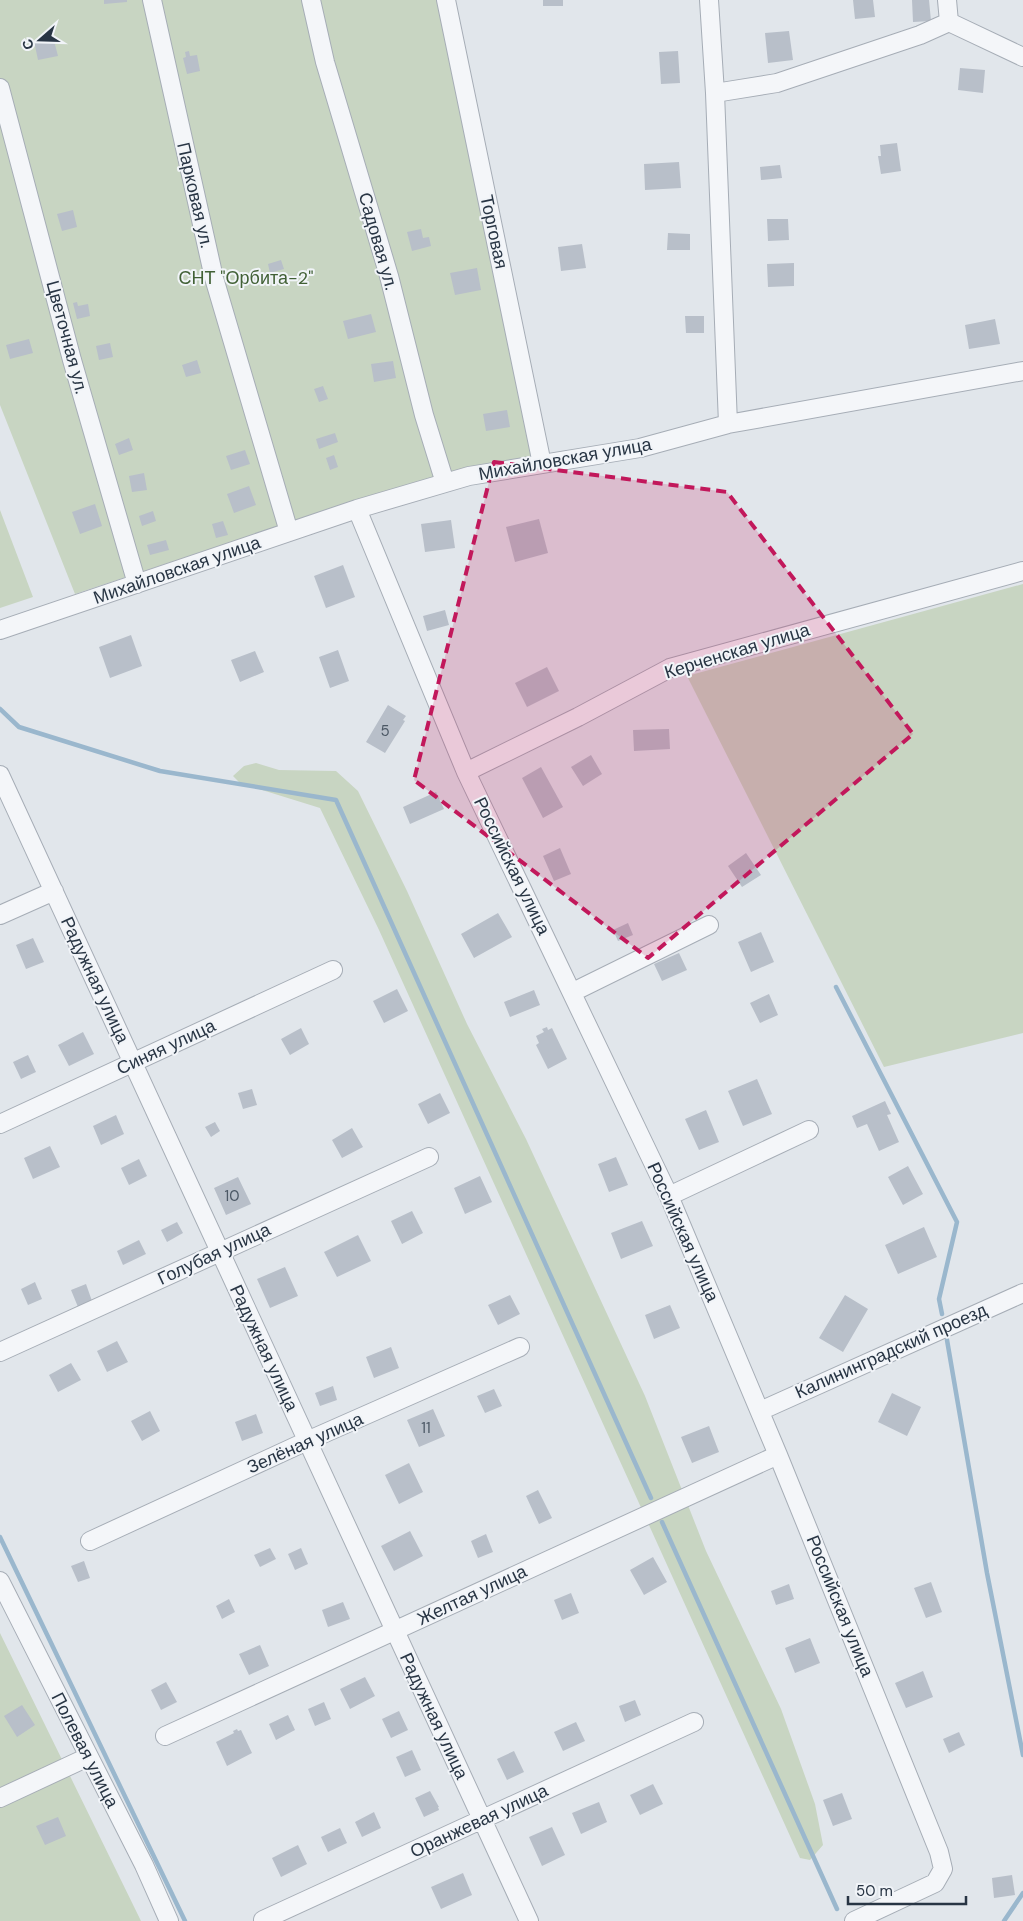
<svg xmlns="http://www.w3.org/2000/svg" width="1023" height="1921" font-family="'DM Sans',sans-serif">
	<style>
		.green { fill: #c8d5c2 }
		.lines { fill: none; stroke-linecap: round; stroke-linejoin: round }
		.stream { stroke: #9ab7cd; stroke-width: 4.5 }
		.building { fill: #b8bfc9 }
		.street-casing { stroke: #a6adb6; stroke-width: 20 }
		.street { stroke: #f4f6f9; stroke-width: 18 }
		.marked { fill: #c2185b; fill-opacity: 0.2; stroke: #c2185b; stroke-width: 4; stroke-dasharray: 10 6; stroke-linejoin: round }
		.labels { text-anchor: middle; stroke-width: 4; stroke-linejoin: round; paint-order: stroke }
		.number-label { font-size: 15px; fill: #4c5865 }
		.street-label { font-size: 18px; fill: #283544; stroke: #f1f4f8 }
		.park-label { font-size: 18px; fill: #416035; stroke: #f1f4f8 }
	</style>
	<rect width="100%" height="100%" fill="#e1e6eb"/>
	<path class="green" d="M0 0H440L536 459 297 520 75 594 0 405Z
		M0 510 33 597 0 608Z
		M1023 584V1033L884 1067 687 676Z
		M256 763 279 770 336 771 358 791 407 891 467 1024 526 1139 645 1396 706 1551 781 1709 815 1804 823 1845 810 1860 800 1858 379 930 320 808 240 783 233 776 244 766Z
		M0 1633 141 1921H0Z"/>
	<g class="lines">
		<path class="stream" d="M0 709 19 727 160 771 336 800 651 1498
			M836 987 957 1222 939 1299 942 1314
			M947 1340 987 1573 1023 1755
			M662 1522 837 1909
			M0 1537 185 1921
			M1004 1921 1023 1893"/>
	</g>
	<path class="building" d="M104 0H127V2L104 4Z
		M543 0H563V6H543Z
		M853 0H873L875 17 855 19Z
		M912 0H929L931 21 913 22Z
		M789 31 793 60 768 63 765 33Z
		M53 37 58 56 38 60 34 41Z
		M189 51 190 56 197 55 200 71 187 74 183 58 186 57 185 52Z
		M678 51 680 83 661 84 659 52Z
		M960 68 985 70 983 93 958 90Z
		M897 143 901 171 881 174 878 156H881L880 145Z
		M679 162 681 188 645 190 644 164Z
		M780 165 782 178 761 180 760 167Z
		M73 210 77 227 62 231 57 214Z
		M767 219H788L789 240 768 241Z
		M421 229 423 238 429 237 431 246 412 251 407 232Z
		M668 233 690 234V250H667Z
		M582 244 586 268 561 271 558 247Z
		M281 260 284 269 270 273 268 264Z
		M794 263V286L768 287 767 264Z
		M477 268 481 290 455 295 450 273Z
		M77 302 78 306 88 304 90 316 77 319 73 303Z
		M371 314 376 332 348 339 343 321Z
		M685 316H704V333H686Z
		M995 319 1000 344 969 349 965 325Z
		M29 339 33 353 10 359 6 345Z
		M110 343 113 357 99 360 96 346Z
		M197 360 201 373 186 377 182 365Z
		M393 361 396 378 374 382 371 364Z
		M323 386 328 399 319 402 314 389Z
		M507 410 510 427 486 431 483 414Z
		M335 433 338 442 319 449 316 439Z
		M129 438 133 450 119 455 115 444Z
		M245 450 250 464 231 470 226 456Z
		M334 455 338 467 330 470 326 458Z
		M144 473 147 490 132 492 129 476Z
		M249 486 256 505 234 513 227 494Z
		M95 504 102 526 80 534 72 512Z
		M153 511 156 521 142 526 139 516Z
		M539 519 548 553 515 562 506 527Z
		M451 520 455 548 425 552 421 524Z
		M223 521 228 535 216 538 212 524Z
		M166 540 169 550 150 555 147 545Z
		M343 565 355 597 326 608 314 576Z
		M445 610 449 625 427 631 423 616Z
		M131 635 142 666 110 678 99 647Z
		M338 650 349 681 330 688 319 657Z
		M255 651 264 672 240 682 231 660Z
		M547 667 559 691 527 707 515 683Z
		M388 705 406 716 403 720 405 721 385 753 366 742Z
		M669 729 670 749 634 751 633 730Z
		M591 755 602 774 583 786 571 767Z
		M541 767 563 807 543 818 522 778Z
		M436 792 444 809 410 824 403 807Z
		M560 848 571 874 554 881 543 856Z
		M746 853 761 875 742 887 728 866Z
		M498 913 512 937 474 958 461 934Z
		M628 923 633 935 618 941 613 930Z
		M761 932 774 962 751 972 738 942Z
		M33 938 44 962 26 969 16 945Z
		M679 953 687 970 662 981 654 964Z
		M397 989 408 1011 384 1023 373 1001Z
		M534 990 540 1005 510 1017 504 1002Z
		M769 994 778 1015 760 1023 750 1003Z
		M547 1027 548 1030 552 1028 567 1059 548 1069 536 1045 539 1043 536 1036 544 1032 542 1029Z
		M301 1028 309 1044 290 1055 281 1039Z
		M83 1032 94 1054 69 1066 58 1045Z
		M28 1055 36 1072 21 1079 13 1062Z
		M757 1079 772 1114 743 1126 728 1091Z
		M252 1089 257 1105 243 1109 238 1093Z
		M440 1093 450 1113 428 1124 418 1104Z
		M885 1101 891 1114 887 1115 899 1142 879 1151 867 1124 857 1128 852 1116Z
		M706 1110 719 1142 699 1150 685 1119Z
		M116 1115 124 1134 101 1145 93 1126Z
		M215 1122 220 1131 211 1137 205 1127Z
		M352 1128 363 1147 342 1158 332 1140Z
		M50 1146 60 1167 33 1179 24 1158Z
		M616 1157 628 1185 609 1192 598 1164Z
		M139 1159 147 1176 129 1185 121 1168Z
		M908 1166 923 1194 903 1205 888 1177Z
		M480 1176 492 1202 465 1214 454 1188Z
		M238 1177 251 1204 226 1215 214 1188Z
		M412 1211 423 1233 402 1244 391 1221Z
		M642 1221 653 1246 621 1259 611 1233Z
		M177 1222 183 1233 167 1242 161 1230Z
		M924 1227 937 1257 898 1274 885 1245Z
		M358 1235 371 1261 337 1277 324 1252Z
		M139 1240 146 1254 123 1265 117 1251Z
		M285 1267 298 1296 270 1308 257 1279Z
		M35 1282 42 1299 28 1305 21 1289Z
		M86 1284 92 1301 78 1307 71 1290Z
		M510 1295 520 1314 498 1325 488 1305Z
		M845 1295 868 1309 843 1352 819 1338Z
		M670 1305 680 1328 654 1339 645 1315Z
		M117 1341 128 1362 107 1372 97 1351Z
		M391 1347 399 1368 374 1378 366 1357Z
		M71 1363 81 1380 58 1392 49 1375Z
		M333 1386 337 1400 320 1406 315 1393Z
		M494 1389 502 1406 485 1413 477 1396Z
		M892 1393 921 1407 907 1436 878 1422Z
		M433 1409 445 1436 419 1447 407 1420Z
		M150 1411 160 1431 142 1441 131 1421Z
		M256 1414 263 1433 242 1441 235 1422Z
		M709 1426 719 1452 692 1463 681 1437Z
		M409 1463 423 1492 399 1504 385 1475Z
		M538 1490 552 1518 539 1524 526 1496Z
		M410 1531 423 1556 394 1571 381 1546Z
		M486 1534 493 1552 478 1558 471 1541Z
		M270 1548 276 1559 260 1567 254 1555Z
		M301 1548 308 1564 295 1570 288 1554Z
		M653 1557 667 1582 644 1595 630 1570Z
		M84 1561 90 1578 78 1582 71 1566Z
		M931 1582 942 1612 926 1618 914 1588Z
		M789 1584 794 1599 776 1605 771 1591Z
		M571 1593 579 1613 562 1620 554 1600Z
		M229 1599 235 1612 222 1619 216 1606Z
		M343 1602 350 1619 328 1627 322 1610Z
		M810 1638 820 1663 795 1673 785 1648Z
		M260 1645 269 1666 249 1675 239 1654Z
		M923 1671 933 1697 906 1708 895 1683Z
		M365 1677 375 1696 350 1709 340 1689Z
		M166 1682 177 1702 161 1710 151 1690Z
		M635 1700 641 1715 625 1722 619 1706Z
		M324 1702 331 1719 315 1726 308 1709Z
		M22 1705 35 1725 17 1737 4 1716Z
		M399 1711 408 1730 391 1738 382 1719Z
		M288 1715 295 1730 276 1740 269 1724Z
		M576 1722 585 1741 563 1751 554 1732Z
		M237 1729 238 1731 241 1730 252 1753 227 1766 216 1742 234 1733 233 1731Z
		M959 1732 965 1745 949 1753 943 1739Z
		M412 1750 421 1770 405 1777 396 1757Z
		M514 1751 524 1772 507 1780 497 1759Z
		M653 1784 663 1804 640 1815 630 1795Z
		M430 1791 439 1807H438L439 1810 424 1817 415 1798Z
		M842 1793 852 1819 833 1826 823 1800Z
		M599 1802 607 1822 581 1834 572 1813Z
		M374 1812 381 1828 362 1837 355 1822Z
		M58 1817 66 1836 45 1845 36 1826Z
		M552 1827 565 1855 542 1866 529 1837Z
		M340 1828 347 1843 328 1852 321 1837Z
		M298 1845 307 1864 281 1877 272 1858Z
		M463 1873 472 1895 441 1909 431 1887Z
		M1012 1875 1015 1895 994 1898 992 1878Z"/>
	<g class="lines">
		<g class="street-casing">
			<path id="street" d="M152 0 214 278 289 532
				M311 0 325 62 389 276 424 415 445 483
				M446 0 542 464
				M709 0 715 93 728 424
				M949 22 1023 57
				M0 88 72 360 137 584
				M715 93 777 83 920 35 949 22 947 0
				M357 509 466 772 669 1196 778 1455 939 1852 943 1869 935 1883 854 1921
				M0 630 357 509 469 476 640 448 728 424 1023 371
				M466 772 578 717 670 668 1023 571
				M0 775 529 1921
				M0 915 54 891
				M573 992 709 925
				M0 1124 333 970
				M669 1196 809 1130
				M0 1352 429 1157
				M760 1411 1023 1293
				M90 1541 307 1441 520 1347
				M0 1581 144 1865 169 1921
				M165 1736 778 1455
				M0 1798 88 1757
				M263 1920 694 1722"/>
		</g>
		<use href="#street" class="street"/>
	</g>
	<path class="marked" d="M494 462 727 492 913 734 648 958 414 780Z"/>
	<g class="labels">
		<g class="number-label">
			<text x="385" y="736">5</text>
			<text x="232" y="1201">10</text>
			<text x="426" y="1433">11</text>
		</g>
		<g class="street-label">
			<text transform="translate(195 195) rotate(77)" y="6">Парковая ул.</text>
			<text transform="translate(494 232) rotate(78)" y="6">Торговая</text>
			<text transform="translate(378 241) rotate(74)" y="6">Садовая ул.</text>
			<text transform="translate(67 337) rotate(75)" y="6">Цветочная ул.</text>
			<text transform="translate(565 459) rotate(-10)" y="6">Михайловская улица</text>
			<text transform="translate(177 570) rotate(-19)" y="6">Михайловская улица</text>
			<text transform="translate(737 651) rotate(-17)" y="6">Керченская улица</text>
			<text transform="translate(512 866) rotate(64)" y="6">Российская улица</text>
			<text transform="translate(95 980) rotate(65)" y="6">Радужная улица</text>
			<text transform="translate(166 1047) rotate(-25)" y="6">Синяя улица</text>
			<text transform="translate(683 1232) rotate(66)" y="6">Российская улица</text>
			<text transform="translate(214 1254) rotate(-25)" y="6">Голубая улица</text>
			<text transform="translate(264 1348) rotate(65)" y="6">Радужная улица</text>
			<text transform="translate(891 1351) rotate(-24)" y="6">Калининградский проезд</text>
			<text transform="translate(305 1443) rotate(-24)" y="6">Зелёная улица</text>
			<text transform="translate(472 1595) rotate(-25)" y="6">Желтая улица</text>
			<text transform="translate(840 1606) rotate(68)" y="6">Российская улица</text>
			<text transform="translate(434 1716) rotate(65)" y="6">Радужная улица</text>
			<text transform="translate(85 1750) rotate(63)" y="6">Полевая улица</text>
			<text transform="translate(479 1821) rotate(-25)" y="6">Оранжевая улица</text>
		</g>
		<g class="park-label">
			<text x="246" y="284">СНТ "Орбита-2"</text>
		</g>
	</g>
	<g transform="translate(40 40) rotate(250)" stroke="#f1f4f8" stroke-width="4" paint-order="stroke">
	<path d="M0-4L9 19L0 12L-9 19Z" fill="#283544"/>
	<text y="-8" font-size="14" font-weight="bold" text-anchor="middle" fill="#283544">С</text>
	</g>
	<path d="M848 1896v8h118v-8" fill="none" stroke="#283544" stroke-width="2.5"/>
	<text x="856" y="1896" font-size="15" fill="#283544" stroke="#f1f4f8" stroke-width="4" paint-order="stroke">50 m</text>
</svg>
